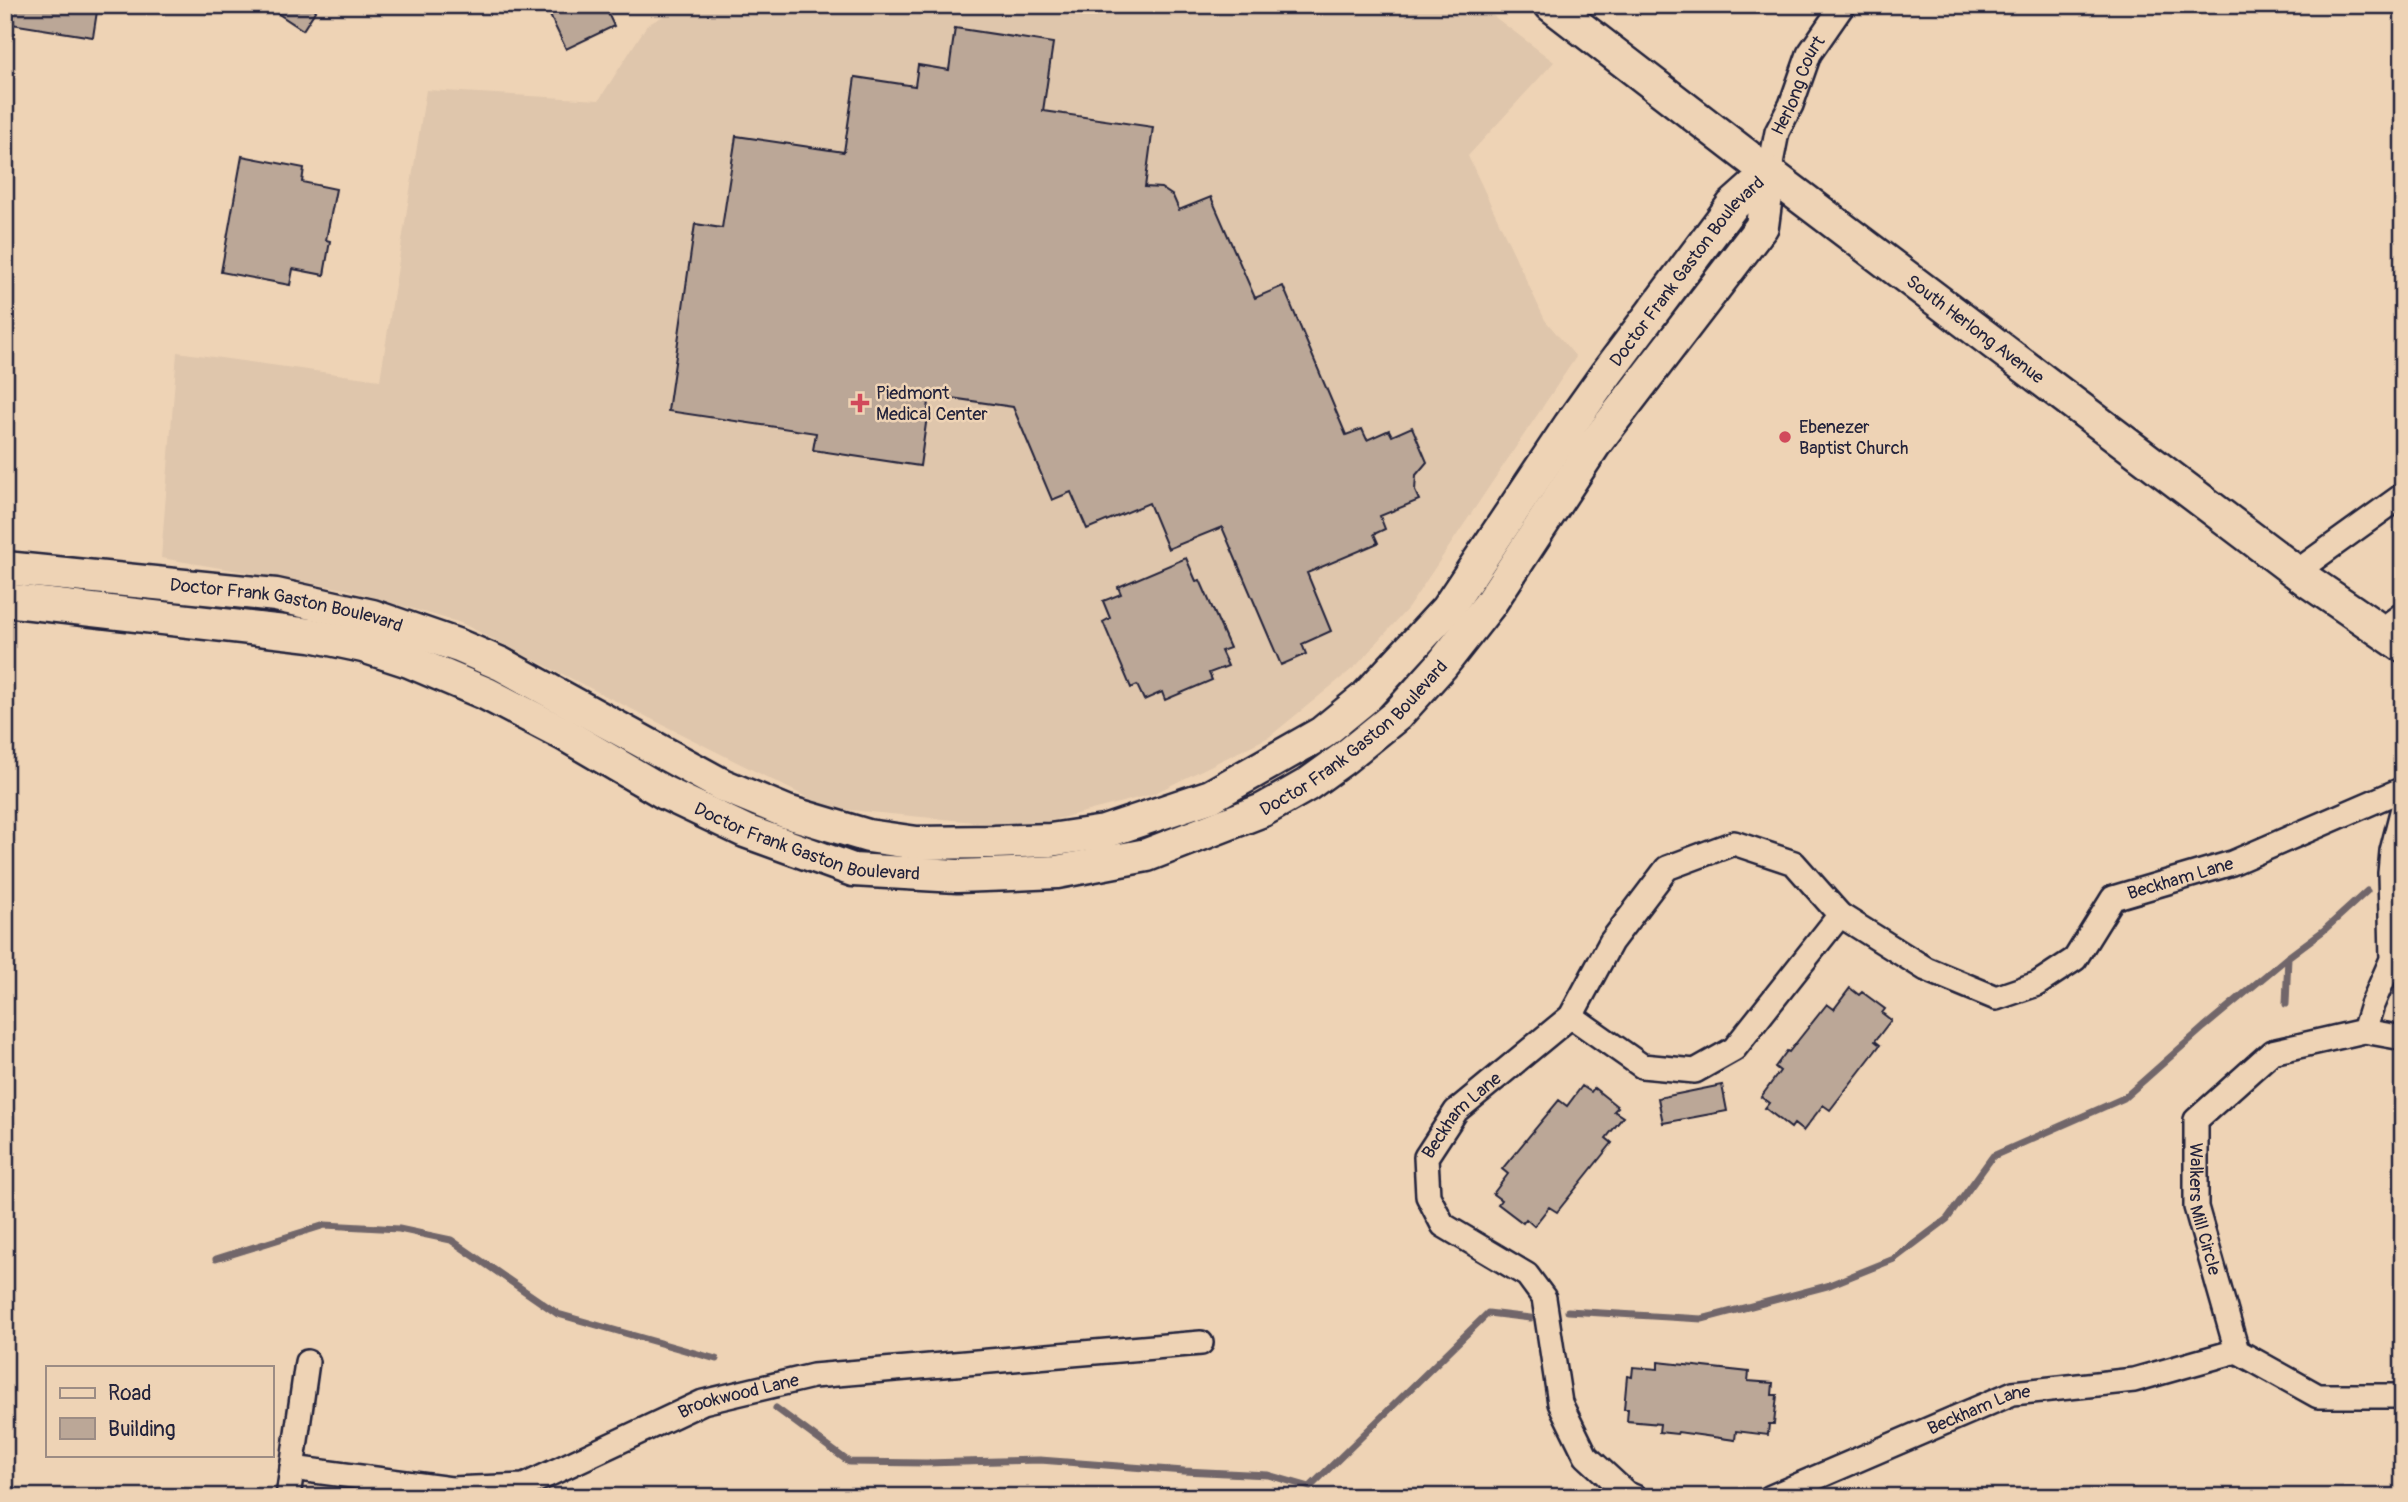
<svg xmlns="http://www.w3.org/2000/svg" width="2408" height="1502" font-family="Pangolin,sans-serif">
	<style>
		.built { fill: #dfc6ac }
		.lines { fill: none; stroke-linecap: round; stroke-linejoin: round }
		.stream { stroke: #71666a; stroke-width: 7 }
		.building { fill: #bba797; stroke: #22223b; stroke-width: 2 }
		.street-casing { stroke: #22223b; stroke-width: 28 }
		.secondary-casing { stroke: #22223b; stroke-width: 37 }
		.street { stroke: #eed3b5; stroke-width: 23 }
		.secondary { stroke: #eed3b5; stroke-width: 32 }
		.poi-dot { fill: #d1495b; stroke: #eed3b5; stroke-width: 2.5 }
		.labels { text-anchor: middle; stroke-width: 5; stroke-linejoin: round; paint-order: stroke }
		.street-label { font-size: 18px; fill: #22223b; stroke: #eed3b5 }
		.poi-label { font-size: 18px; fill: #22223b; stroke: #eed3b5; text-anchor: start }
	</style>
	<rect width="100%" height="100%" fill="#eed3b5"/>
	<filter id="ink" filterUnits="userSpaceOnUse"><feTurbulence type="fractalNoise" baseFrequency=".0143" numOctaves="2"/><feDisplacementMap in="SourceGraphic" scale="14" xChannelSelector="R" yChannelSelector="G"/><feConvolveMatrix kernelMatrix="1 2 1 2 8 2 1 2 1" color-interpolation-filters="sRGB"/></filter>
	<g filter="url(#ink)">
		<path class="built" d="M684 5H1479L1554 62 1468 156 1545 320 1576 357 1408 608 1357 665 1269 737 1153 794 1027 827 828 808 461 623 345 589 161 558 177 352 380 380 426 90 599 100 647 25Z"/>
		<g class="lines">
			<path class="stream" d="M2286 1004 2288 957
				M216 1259 325 1225 399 1229 451 1240 558 1314 716 1359
				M1568 1311 1702 1319 1827 1286 1894 1259 1947 1219 1993 1156 2124 1098 2204 1027 2288 957 2323 931 2367 891
				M776 1408 849 1462 926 1463 1040 1460 1184 1471 1268 1475 1310 1487 1488 1313 1530 1318"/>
		</g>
		<path class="building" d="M5 5H98L93 37 5 23Z
			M265 5H319L303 30Z
			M545 5H604L614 26 566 49Z
			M955 28 1053 43 1043 111 1153 127 1145 187 1161 188 1173 196 1179 210 1211 197 1255 298 1283 286 1346 435 1362 429 1367 440 1389 430 1392 436 1412 427 1427 462 1416 475 1415 491 1419 500 1380 516 1385 529 1374 534 1378 543 1307 573 1331 631 1302 644 1306 654 1281 665 1222 527 1168 549 1149 503 1087 529 1071 492 1052 500 1013 407 930 395 920 466 813 450 816 433 668 411 695 224 722 228 736 136 844 152 855 77 915 86 918 65 949 70Z
			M242 156 304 168 302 182 336 189 326 240 330 241 324 275 293 269 290 285 221 272Z
			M1186 558 1196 581 1200 580 1230 648 1221 651 1228 666 1209 673 1212 680 1165 700 1162 692 1144 700 1137 685 1131 688 1103 622 1110 618 1103 601 1121 594 1118 587Z
			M1850 988 1859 995 1862 992 1885 1009 1882 1013 1891 1020 1875 1041 1880 1045 1830 1110 1823 1105 1803 1131 1794 1124 1791 1128 1765 1108 1769 1103 1761 1097 1780 1071 1775 1067 1787 1051 1789 1052 1796 1043 1827 1004 1834 1009Z
			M1722 1085 1727 1111 1663 1123 1658 1098Z
			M1582 1086 1591 1092 1594 1088 1618 1107 1614 1111 1623 1117 1606 1138 1612 1143 1557 1212 1549 1207 1534 1226 1526 1219 1523 1223 1498 1204 1501 1200 1493 1194 1508 1174 1502 1169 1559 1100 1567 1106Z
			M1658 1362 1749 1372 1748 1381 1773 1383 1772 1395H1777L1774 1424H1769L1768 1435 1736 1431 1735 1440 1678 1432 1677 1434 1659 1432 1660 1424 1627 1421 1628 1409H1624L1627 1376 1632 1377 1633 1367 1658 1369Z"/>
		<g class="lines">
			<g class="street-casing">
				<g id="street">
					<path id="s1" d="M1769 173 1777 132 1791 105 1809 54 1843 5"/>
					<path d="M2296 572 2403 495"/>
					<path d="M2380 631 2403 614"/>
					<path d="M1571 1016 1642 1066 1695 1071 1734 1049 1840 915"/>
					<path d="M2364 1031 2372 1005 2392 959 2390 873 2392 851 2403 808"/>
					<path id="s2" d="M2403 1038 2364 1031 2272 1052 2196 1120V1207L2237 1351 2318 1396H2403"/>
					<path id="s3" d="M292 1468 451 1489 524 1486 703 1402 813 1376 1201 1343"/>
					<path d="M288 1497 307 1362"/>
					<path id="s4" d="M1635 1497 1626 1493 1586 1456 1560 1403 1544 1298 1527 1275 1443 1225 1428 1196 1426 1157 1456 1111 1571 1016 1611 942 1667 868 1734 843 1794 863 1840 915 1926 969 1996 998 2037 984 2075 959 2113 898 2232 863 2403 789"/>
					<path id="s5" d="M1771 1497 2013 1393 2134 1380 2237 1351"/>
				</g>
			</g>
			<g class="secondary-casing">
				<g id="secondary">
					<path id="s6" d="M1551 5 1769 173 2308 581 2403 646"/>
					<path id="s7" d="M5 568 276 595 372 616 459 646 501 664 722 785 787 812 868 836 917 843 994 842 1050 840 1104 832 1211 796 1322 733 1366 697 1447 609 1570 425 1607 373 1732 206 1769 173"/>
					<path id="s8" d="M5 600 311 635 363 646 409 661 487 694 564 734 665 793 745 831 853 870 957 876 1012 874 1057 872 1147 855 1263 810 1307 785 1343 759 1397 715 1441 666 1489 605 1594 445 1762 226 1769 173"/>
				</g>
			</g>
			<use href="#street" class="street"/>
			<use href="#secondary" class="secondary"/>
		</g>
	</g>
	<g class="poi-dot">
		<path d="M856.5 392.5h7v7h7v7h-7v7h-7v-7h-7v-7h7z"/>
		<circle cx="1785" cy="437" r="7"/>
	</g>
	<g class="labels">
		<g class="street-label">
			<text dy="6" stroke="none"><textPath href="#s1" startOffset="93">Herlong Court</textPath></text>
			<text dy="6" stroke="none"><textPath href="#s7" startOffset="1984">Doctor Frank Gaston Boulevard</textPath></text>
			<text dy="6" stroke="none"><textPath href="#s6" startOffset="534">South Herlong Avenue</textPath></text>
			<text dy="6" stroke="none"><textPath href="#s7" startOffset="284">Doctor Frank Gaston Boulevard</textPath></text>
			<text dy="6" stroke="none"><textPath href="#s8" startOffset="1438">Doctor Frank Gaston Boulevard</textPath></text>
			<text dy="6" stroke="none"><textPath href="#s8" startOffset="850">Doctor Frank Gaston Boulevard</textPath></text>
			<text dy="6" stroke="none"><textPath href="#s4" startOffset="1421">Beckham Lane</textPath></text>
			<text dy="6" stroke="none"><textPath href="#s4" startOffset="483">Beckham Lane</textPath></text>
			<text dy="6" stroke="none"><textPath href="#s2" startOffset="326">Walkers Mill Circle</textPath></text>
			<text dy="6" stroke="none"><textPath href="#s3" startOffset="467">Brookwood Lane</textPath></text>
			<text dy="6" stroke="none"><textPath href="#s5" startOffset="226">Beckham Lane</textPath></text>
		</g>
		<g class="poi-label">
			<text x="876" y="399">Piedmont<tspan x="876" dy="21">Medical Center</tspan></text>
			<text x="1799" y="433">Ebenezer<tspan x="1799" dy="21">Baptist Church</tspan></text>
		</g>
	</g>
	<rect width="2408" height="1502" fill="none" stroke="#eed3b5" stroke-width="28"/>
	<rect x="14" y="14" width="2380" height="1474" fill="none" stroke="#22223b" stroke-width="2.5" filter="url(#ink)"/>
	<rect x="46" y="1366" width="228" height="91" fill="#eed3b5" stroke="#9c8c84" stroke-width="2"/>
	<rect x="60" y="1388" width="35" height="10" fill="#eed3b5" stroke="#9c8c84" stroke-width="2"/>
	<text x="108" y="1400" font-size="21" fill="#22223b">Road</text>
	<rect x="60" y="1418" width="35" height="21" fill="#bba797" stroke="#9c8c84" stroke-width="2"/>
	<text x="108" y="1436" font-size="21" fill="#22223b">Building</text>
</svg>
